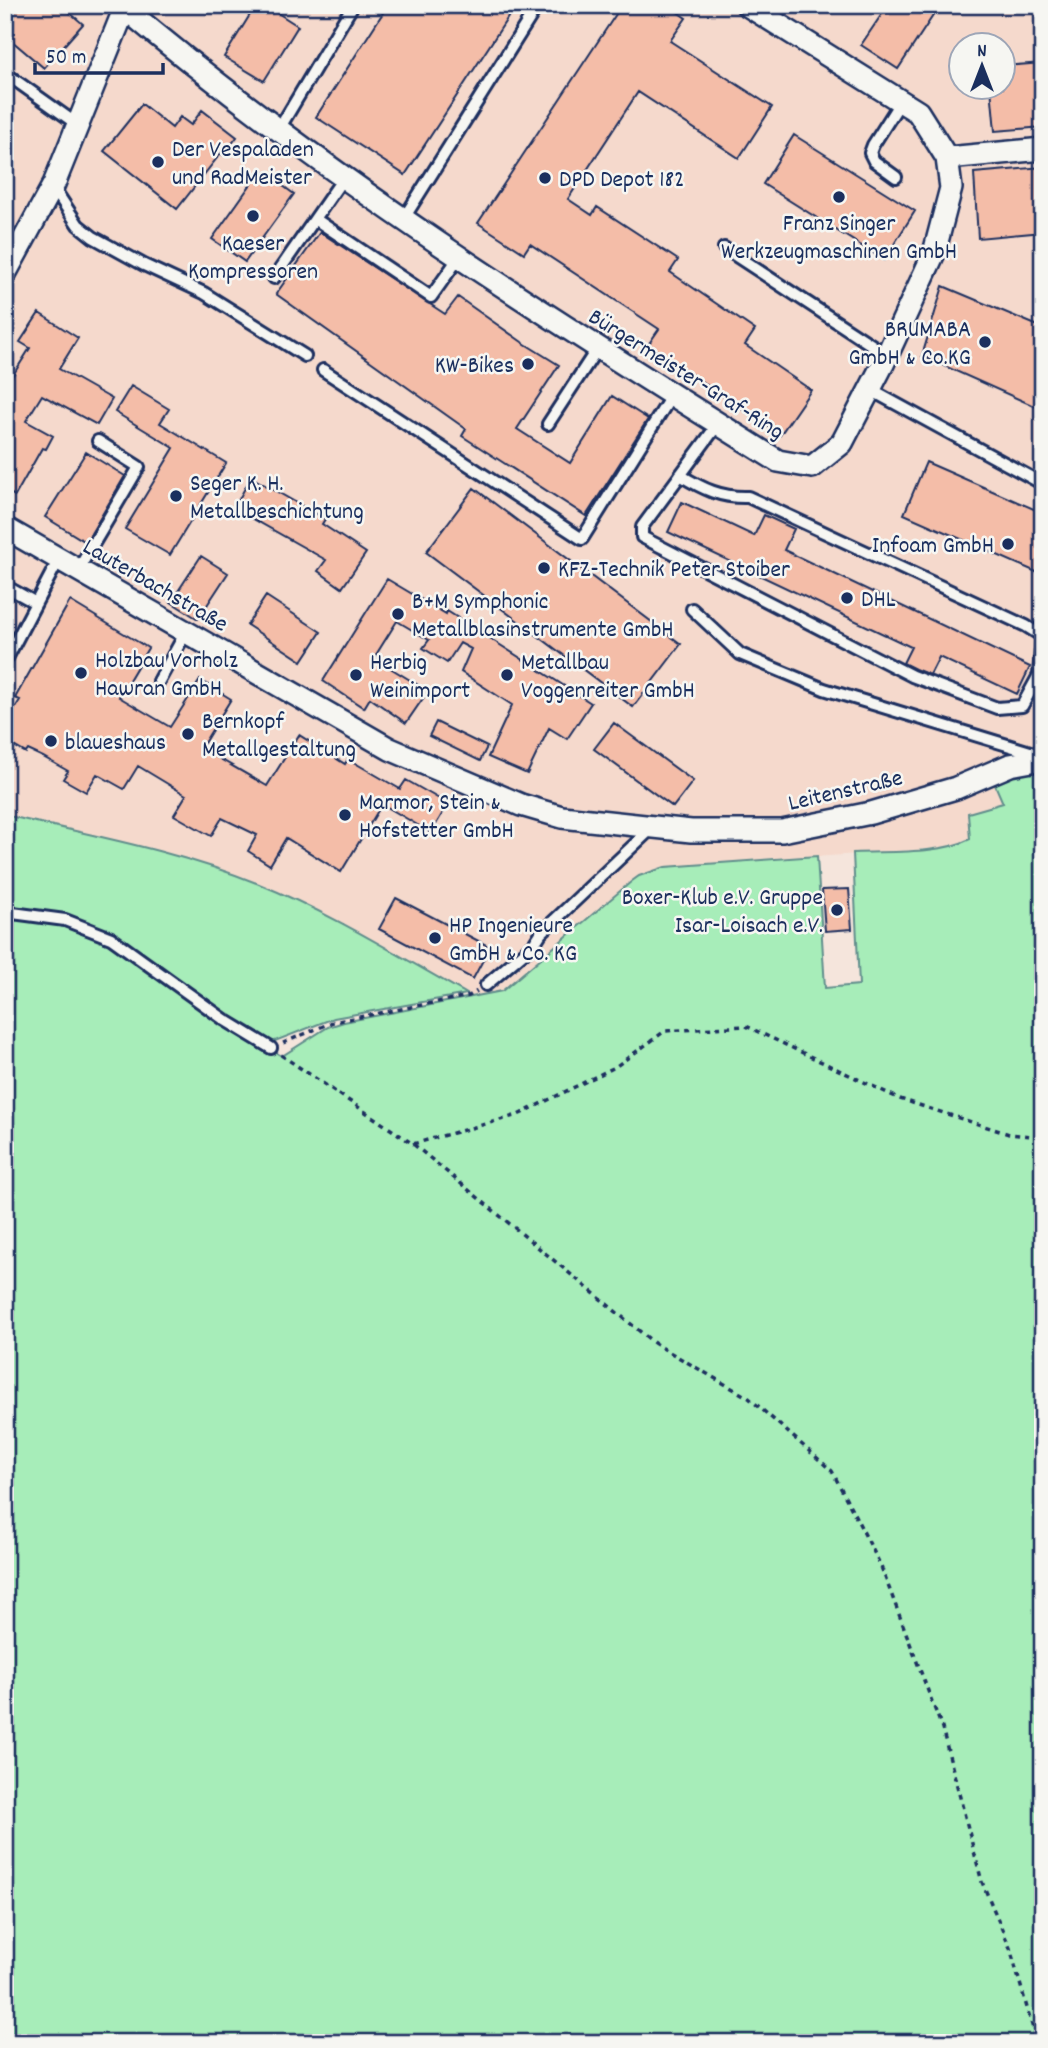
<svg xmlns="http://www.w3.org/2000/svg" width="1048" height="2048" font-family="Dekko,sans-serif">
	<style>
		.built { fill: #f5d9cc; fill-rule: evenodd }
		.green { fill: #a7edb9; stroke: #618e8c; stroke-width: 2 }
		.building { fill: #f4bda8; stroke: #1b2f5e; stroke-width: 2 }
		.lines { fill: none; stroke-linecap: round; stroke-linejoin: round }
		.lane-casing { stroke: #1b2f5e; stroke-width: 16 }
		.street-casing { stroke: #1b2f5e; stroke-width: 26 }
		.path { stroke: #1b2f5e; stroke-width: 3.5; stroke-dasharray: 5 5; stroke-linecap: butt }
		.lane { stroke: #f6f6f2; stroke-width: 10 }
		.street { stroke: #f6f6f2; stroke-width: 21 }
		.poi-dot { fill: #1b2f5e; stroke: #f6f6f2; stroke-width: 2.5 }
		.labels { text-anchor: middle; stroke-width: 5; stroke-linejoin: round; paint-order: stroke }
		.poi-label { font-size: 24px; fill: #1b2f5e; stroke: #f6f6f2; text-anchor: start }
		.street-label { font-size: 24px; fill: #1b2f5e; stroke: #f6f6f2 }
	</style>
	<rect width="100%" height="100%" fill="#f5e5dc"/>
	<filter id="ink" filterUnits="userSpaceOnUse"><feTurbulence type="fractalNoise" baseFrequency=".0143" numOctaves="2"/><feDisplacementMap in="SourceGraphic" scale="14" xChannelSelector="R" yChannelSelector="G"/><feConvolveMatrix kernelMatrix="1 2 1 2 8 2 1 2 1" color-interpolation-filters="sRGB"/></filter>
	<g filter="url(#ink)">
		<path class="built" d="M5 5H1043V766L990 771 1003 803 968 813 970 839 960 844 933 849 665 867 632 881 502 991 474 998 318 912 259 884 199 863 103 838 5 815ZM960 46H1002V88H960Z"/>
		<path class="green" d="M990 773H1043V2043H5V917L71 927 116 946 214 1017 282 1056 328 1027 344 1022 502 991 632 881 639 876 665 867 817 856 825 988 859 985 853 853C888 851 939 855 970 839L968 813 1003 803Z
			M5 815C90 835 178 851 259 884 331 913 399 956 467 994L334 1018 270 1043 247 1031 93 926 72 918 5 908Z"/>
		<path class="building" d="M5 5H61L83 24 44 68 5 35Z
			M256 5H265L298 26 264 81 224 57Z
			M388 5H516L405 175 316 117Z
			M622 5H667L686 18 670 41 772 107 739 158 638 92 568 199 592 215 597 207 678 260 670 272 755 330 745 345 811 390 780 435 648 345 659 329 530 244 524 253 478 223Z
			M888 5H940L898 69 861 45Z
			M1043 63V127L995 131 991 88H1003V66Z
			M142 104 172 128 180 117 191 125 202 110 237 137 223 155 221 153 177 209 104 151Z
			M794 135 915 211 884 260 763 184Z
			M1043 167V232L978 238 974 173Z
			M261 170 294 194 245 262 212 239Z
			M320 232 445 314 458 297 522 342 559 365 517 429 570 463 612 396 648 419 586 516 462 436 466 429 276 294Z
			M943 286 1043 328V410L922 356Z
			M39 313 78 338 59 369 112 399 97 425 42 395 26 421 53 436 46 449 42 448 15 496 5 490V374L11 378 30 348 20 342Z
			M131 386 169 409 160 423 226 463 170 555 125 529 174 448 115 412Z
			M86 452 125 476 86 542 45 517Z
			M926 462 1043 513V575L904 514Z
			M251 477 325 519 322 524 366 553 342 588 318 571 326 560 234 508Z
			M474 488 681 644 633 707 426 552Z
			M682 502 754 536 764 515 794 529 784 550 1030 667 1017 694 939 657 930 675 915 669 903 663 911 647 668 532Z
			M201 556 228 573 198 619 171 602Z
			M387 579 446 614 447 611 591 703 567 739 549 728 527 774 488 757 512 705 461 672 471 649 460 643 447 663 423 648 429 640 397 621 374 658 428 691 406 723 370 698 364 708 323 681Z
			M266 596 321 632 302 661 247 625Z
			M70 601 148 648 119 697 170 727 200 680 231 699 201 748 267 786 299 735 345 764 348 759 400 789 406 780 448 804 431 833 382 804 341 872 286 838 270 865 248 851 257 835 222 818 211 836 174 815 186 795 138 766 124 789 97 774 86 792 63 779 68 771 43 757 28 750 26 753 5 741V724L20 700 15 698Z
			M436 722 487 747 480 761 429 736Z
			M614 723 693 781 673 807 594 749Z
			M849 889 852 929 825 931 822 890Z
			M396 898 490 947 473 979 379 929Z"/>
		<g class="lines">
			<g class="lane-casing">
				<path id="lane" d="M5 73 78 125
					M279 129 353 5
					M896 177 874 161 870 153 873 145 901 101
					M53 187 78 225 93 237 144 265 204 293 305 356
					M404 218 538 5
					M315 219 431 297 460 256
					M724 248 887 355
					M274 278 344 177
					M323 370 582 539 672 395
					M869 389 1043 484
					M548 424 597 349
					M680 475C703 489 721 498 748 497L1026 626 1042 636 1039 675 1022 706 997 708 912 676 642 537V527L718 424
					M78 570 139 467 98 441
					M5 586 36 603
					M692 609 740 654 824 689 1040 755
					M5 662 59 559
					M159 681 186 632
					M5 912 65 920 111 938 225 1020 271 1048
					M486 985 534 944 541 933 652 828"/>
			</g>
			<g class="street-casing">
				<path id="street" d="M121 5C324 177 553 321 778 461L812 467 842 443 883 364 934 253 951 188 947 158 918 112 747 5
					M947 158 1043 149
					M5 274 54 184 126 5
					M5 528 390 749 521 805 562 817 691 831H782L871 813 956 788 1010 765 1043 759"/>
			</g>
			<path class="path" d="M283 1043 333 1022 469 996 477 991
				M281 1055 413 1144 654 1343 749 1398 832 1471 880 1564 942 1728 982 1882 1010 1948 1037 2043
				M413 1144 518 1115 615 1067 665 1031 746 1026 900 1099 1009 1134 1043 1137"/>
			<use href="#lane" class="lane"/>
			<use href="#street" class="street"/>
		</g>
	</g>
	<g class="poi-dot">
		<circle cx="158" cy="162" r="7"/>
		<circle cx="545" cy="178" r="7"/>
		<circle cx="839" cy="197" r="7"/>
		<circle cx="253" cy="216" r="7"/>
		<circle cx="985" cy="342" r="7"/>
		<circle cx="528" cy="364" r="7"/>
		<circle cx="176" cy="496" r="7"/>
		<circle cx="1008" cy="544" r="7"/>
		<circle cx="544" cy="568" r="7"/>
		<circle cx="847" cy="598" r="7"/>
		<circle cx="398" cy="614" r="7"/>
		<circle cx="81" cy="673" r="7"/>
		<circle cx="356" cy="675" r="7"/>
		<circle cx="507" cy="675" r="7"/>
		<circle cx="188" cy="734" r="7"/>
		<circle cx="51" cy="741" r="7"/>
		<circle cx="345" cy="815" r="7"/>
		<circle cx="837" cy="910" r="7"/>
		<circle cx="435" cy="938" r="7"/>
	</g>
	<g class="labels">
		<g class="poi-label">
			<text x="172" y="156">Der Vespaladen<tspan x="172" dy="28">und RadMeister</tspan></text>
			<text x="559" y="186">DPD Depot 182</text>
			<text x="839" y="230" text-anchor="middle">Franz Singer<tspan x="839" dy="28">Werkzeugmaschinen GmbH</tspan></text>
			<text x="253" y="250" text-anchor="middle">Kaeser<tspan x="253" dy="28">Kompressoren</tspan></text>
			<text x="971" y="336" text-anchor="end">BRUMABA<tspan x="971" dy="28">GmbH &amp; Co.KG</tspan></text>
			<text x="514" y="372" text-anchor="end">KW-Bikes</text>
			<text x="190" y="490">Seger K. H.<tspan x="190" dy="28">Metallbeschichtung</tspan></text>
			<text x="994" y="552" text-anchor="end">Infoam GmbH</text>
			<text x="558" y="576">KFZ-Technik Peter Stoiber</text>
			<text x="861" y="606">DHL</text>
			<text x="412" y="608">B+M Symphonic<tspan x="412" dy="28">Metallblasinstrumente GmbH</tspan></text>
			<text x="95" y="667">Holzbau Vorholz<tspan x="95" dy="28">Hawran GmbH</tspan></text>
			<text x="370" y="669">Herbig<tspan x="370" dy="28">Weinimport</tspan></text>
			<text x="521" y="669">Metallbau<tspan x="521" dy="28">Voggenreiter GmbH</tspan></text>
			<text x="202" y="728">Bernkopf<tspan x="202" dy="28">Metallgestaltung</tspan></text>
			<text x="65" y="749">blaueshaus</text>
			<text x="359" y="809">Marmor, Stein &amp;<tspan x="359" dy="28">Hofstetter GmbH</tspan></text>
			<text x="823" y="904" text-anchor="end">Boxer-Klub e.V. Gruppe<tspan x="823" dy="28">Isar-Loisach e.V.</tspan></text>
			<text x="449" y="932">HP Ingenieure<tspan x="449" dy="28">GmbH &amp; Co. KG</tspan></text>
		</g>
		<g class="street-label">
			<text transform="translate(687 373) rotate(32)" y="8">Bürgermeister-Graf-Ring</text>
			<text transform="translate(156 584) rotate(30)" y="8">Lauterbachstraße</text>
			<text transform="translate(845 789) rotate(-13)" y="8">Leitenstraße</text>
		</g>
	</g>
	<rect width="1048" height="2048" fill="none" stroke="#f6f6f2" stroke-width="28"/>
	<rect x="14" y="14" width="1020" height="2020" fill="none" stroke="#1b2f5e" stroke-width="2.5" filter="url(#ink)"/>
	<g transform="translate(982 66)"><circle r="33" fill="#f6f6f2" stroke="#9ea6b7" stroke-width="2"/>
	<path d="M0-5L12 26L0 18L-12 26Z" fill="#1b2f5e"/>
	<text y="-10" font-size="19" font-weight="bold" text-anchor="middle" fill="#1b2f5e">N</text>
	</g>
	<path d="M35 63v10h128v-10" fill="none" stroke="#1b2f5e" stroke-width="3.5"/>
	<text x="46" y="63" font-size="21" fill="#1b2f5e" stroke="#f6f6f2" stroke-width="5" paint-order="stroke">50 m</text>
</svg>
